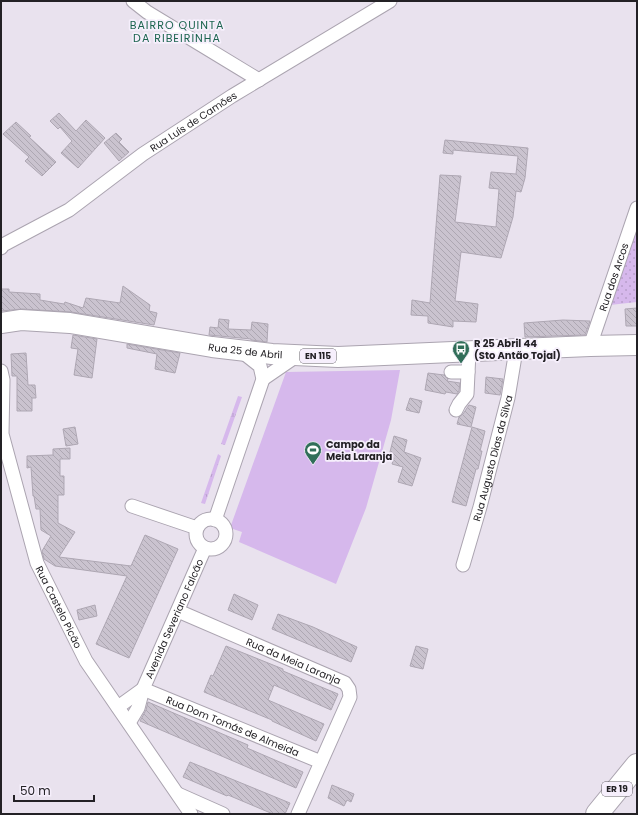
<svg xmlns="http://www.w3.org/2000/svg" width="638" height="815" font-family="Poppins,sans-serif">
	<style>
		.grass { fill: url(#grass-tufts) }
		.park { fill: url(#park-dots) }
		.garden { fill: #d6b8ec }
		.building { fill: url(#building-back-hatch); stroke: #aea7b3 }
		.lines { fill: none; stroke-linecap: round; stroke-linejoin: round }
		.minor-casing { stroke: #aba4b0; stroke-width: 15 }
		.primary-casing { stroke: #aba4b0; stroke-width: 22 }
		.trunk-casing { stroke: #aba4b0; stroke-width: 24 }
		.minor { stroke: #fff; stroke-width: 13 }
		.primary { stroke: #fff; stroke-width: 20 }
		.trunk { stroke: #fff; stroke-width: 22 }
		.labels { text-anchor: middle; stroke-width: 3.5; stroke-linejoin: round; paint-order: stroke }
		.shield { fill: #f6effc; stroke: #625f66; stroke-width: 1 }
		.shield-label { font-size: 9px; font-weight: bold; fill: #232125 }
		.street-label { font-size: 10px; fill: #232125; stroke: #f6effc }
		.poi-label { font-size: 10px; font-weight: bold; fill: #232125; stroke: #f6effc; text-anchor: start }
		.neighbourhood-label { font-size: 11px; letter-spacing: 1px; fill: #1b644e; stroke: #f6effc }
	</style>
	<defs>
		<pattern id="grass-tufts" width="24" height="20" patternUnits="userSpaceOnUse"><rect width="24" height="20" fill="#d6b8ec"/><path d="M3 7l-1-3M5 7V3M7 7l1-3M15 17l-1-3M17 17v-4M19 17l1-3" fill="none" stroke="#b79eca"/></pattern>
		<pattern id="park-dots" width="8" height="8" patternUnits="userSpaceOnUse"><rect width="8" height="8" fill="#d6b8ec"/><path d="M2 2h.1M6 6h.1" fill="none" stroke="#b79eca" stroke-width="1.8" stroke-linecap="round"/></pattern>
		<pattern id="building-back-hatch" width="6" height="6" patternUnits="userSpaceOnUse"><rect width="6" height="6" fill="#cac3cf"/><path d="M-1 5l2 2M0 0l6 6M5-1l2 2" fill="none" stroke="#ada7b2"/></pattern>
	</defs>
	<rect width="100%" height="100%" fill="#e9e2ee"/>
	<path class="grass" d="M238 396 242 397 225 445 221 444Z
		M218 454 221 456 205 504 201 503Z"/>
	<path class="park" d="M637 230V302L610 305Z"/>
	<path class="garden" d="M400 370 391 420 366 508 336 584 239 542 242 532 230 528 286 372Z"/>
	<path class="building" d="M59 113 76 131 86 120 105 138 78 168 61 153 72 141 60 127 58 129 50 121Z
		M16 122 31 136 29 137 56 162 42 176 25 161 29 157 3 134Z
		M116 133 122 139 119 142 129 152 119 161 104 143Z
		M445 140 528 148 525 178 521 192 516 191 513 217 501 258 461 252 455 301 478 304 476 322 453 321V327L428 323V316L411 315 412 300 430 303 440 175 461 176 455 222 496 227 499 189 489 188 491 172 516 174 518 156 453 150V154L443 153Z
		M123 286 150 305 149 311 157 313 154 325 71 312 22 309 1 311V289H9V292L40 294V300L64 304 65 302 83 308 86 298 120 303Z
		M637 308V326H626L625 309Z
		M219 319 229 320 228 329 251 330 252 322 268 324 267 342 251 340V339L209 335 210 327 218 328Z
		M563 320 590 321 585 335 525 337 524 323Z
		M73 335 97 339 92 378 74 375 78 349 71 348Z
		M127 344 180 353 175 373 155 369 157 354 127 348Z
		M26 353 28 385H35L36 398H32V411H17V376H12L11 354Z
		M428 373 444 375 448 379 447 381 460 383 459 391 457 394 446 392 445 394 425 390Z
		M486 377 503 379 500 395 485 393Z
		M410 398 422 401 419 413 406 410Z
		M469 405 476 407 471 427 457 424 459 417 463 414Z
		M75 427 78 444 66 446 63 429Z
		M472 427 485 431 480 451H482L478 469H476L466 506 452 502Z
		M394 436 407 440 404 452 421 458 412 486 398 482 403 467 392 464 394 458 389 456Z
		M70 448V459H60V476H64V495H58V523L75 532 59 557 131 566 145 535 178 549 129 658 96 644 127 576 55 566 44 559 42 551 51 536 41 530 40 509H36L34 496H33L31 467 27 468V456L53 455V449Z
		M234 594 258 605 252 620 228 610Z
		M95 605 97 616 79 620 77 610Z
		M278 614 313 627 357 647 351 662 272 629Z
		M226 646 283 669V671L338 694 331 710 274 685 268 700 324 724 316 741 272 721V720L204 692 211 675 213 676Z
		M416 646 428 649 423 669 410 666Z
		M148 702 248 745 247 748 303 772 296 788 140 721 146 710Z
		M190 762 290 803 285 814H273L228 795 227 796 183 777Z
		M332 785 354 794 351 802 347 800 344 806 328 798Z"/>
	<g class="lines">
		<g class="minor-casing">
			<g id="minor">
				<path d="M133 1 147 12 259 80"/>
				<path id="s1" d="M1 248 3 245 69 210 143 154 232 96 390 1"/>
				<path id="s2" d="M590 346 637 208"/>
				<path id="s3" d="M1 371 3 380 2 434 37 563 86 661 191 814"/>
				<path d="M451 372H468"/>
				<path d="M263 379 298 355"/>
				<path d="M456 410 459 404 467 394 469 352"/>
				<path d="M132 506 197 528"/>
				<circle cx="211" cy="534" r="15"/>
				<path d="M215 520 263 379 260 366 241 351"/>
				<path id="s4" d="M463 565 480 507 508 398 516 350"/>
				<path id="s5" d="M178 611 345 683 349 689 350 697 298 814"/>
				<path id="s6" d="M143 689 321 762"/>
				<path d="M118 707 143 689"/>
				<path id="s7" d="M129 723 138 708 143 689 205 548"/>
				<path d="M178 794 223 814"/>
			</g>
		</g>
		<g class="primary-casing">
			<g id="primary">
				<path id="s8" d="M1 323 21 320 70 323 212 347 272 354 338 357 590 346 637 345"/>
			</g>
		</g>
		<g class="trunk-casing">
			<path id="trunk" d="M597 814 637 765"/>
		</g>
		<use href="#minor" class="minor"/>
		<use href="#primary" class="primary"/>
		<use href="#trunk" class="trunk"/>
	</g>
	<defs>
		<g id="bus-pin" transform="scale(0.9)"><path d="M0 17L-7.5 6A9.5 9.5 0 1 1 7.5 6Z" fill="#316e59" stroke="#f6effc"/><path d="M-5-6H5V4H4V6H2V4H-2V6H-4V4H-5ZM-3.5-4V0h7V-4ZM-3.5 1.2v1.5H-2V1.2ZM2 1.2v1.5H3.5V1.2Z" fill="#fff"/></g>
		<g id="stadium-pin" transform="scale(0.9)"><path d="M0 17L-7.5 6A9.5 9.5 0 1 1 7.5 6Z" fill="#316e59" stroke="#f6effc"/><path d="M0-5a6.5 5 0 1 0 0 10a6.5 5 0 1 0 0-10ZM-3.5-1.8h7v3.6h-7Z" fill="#fff"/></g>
	</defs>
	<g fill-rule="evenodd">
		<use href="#bus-pin" x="461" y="349"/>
		<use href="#stadium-pin" x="313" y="450"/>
	</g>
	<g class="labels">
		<g class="shield">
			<rect x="300" y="349" width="36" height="14" rx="3"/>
			<rect x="602" y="782" width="30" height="14" rx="3"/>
		</g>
		<g class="shield-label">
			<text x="318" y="359">EN 115</text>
			<text x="617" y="792">ER 19</text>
		</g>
		<g class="street-label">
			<text dy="4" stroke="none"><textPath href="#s1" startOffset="231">Rua Luís de Camões</textPath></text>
			<text dy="4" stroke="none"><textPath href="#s2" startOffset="73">Rua dos Arcos</textPath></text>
			<text dy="4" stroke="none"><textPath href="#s8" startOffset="247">Rua 25 de Abril</textPath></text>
			<text dy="4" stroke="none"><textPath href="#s4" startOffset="111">Rua Augusto Dias da Silva</textPath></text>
			<text dy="4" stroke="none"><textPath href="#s3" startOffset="246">Rua Castelo Picão</textPath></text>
			<text dy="4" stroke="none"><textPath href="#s7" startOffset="114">Avenida Severiano Falcão</textPath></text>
			<text dy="4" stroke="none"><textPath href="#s5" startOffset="126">Rua da Meia Laranja</textPath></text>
			<text dy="4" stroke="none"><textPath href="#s6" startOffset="97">Rua Dom Tomás de Almeida</textPath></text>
		</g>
		<g class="poi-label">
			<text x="474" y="347">R 25 Abril 44<tspan x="474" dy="12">(Sto Antão Tojal)</tspan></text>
			<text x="326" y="448">Campo da<tspan x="326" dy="12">Meia Laranja</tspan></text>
		</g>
		<g class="neighbourhood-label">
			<text x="177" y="29">BAIRRO QUINTA<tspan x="177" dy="13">DA RIBEIRINHA</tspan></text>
		</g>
	</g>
	<rect width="638" height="815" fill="none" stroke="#232125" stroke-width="4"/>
	<path d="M14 795v6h80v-6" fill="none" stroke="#232125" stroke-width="2"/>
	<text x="20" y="795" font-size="12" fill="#232125" stroke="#f6effc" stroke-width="3" paint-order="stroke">50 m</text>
</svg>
